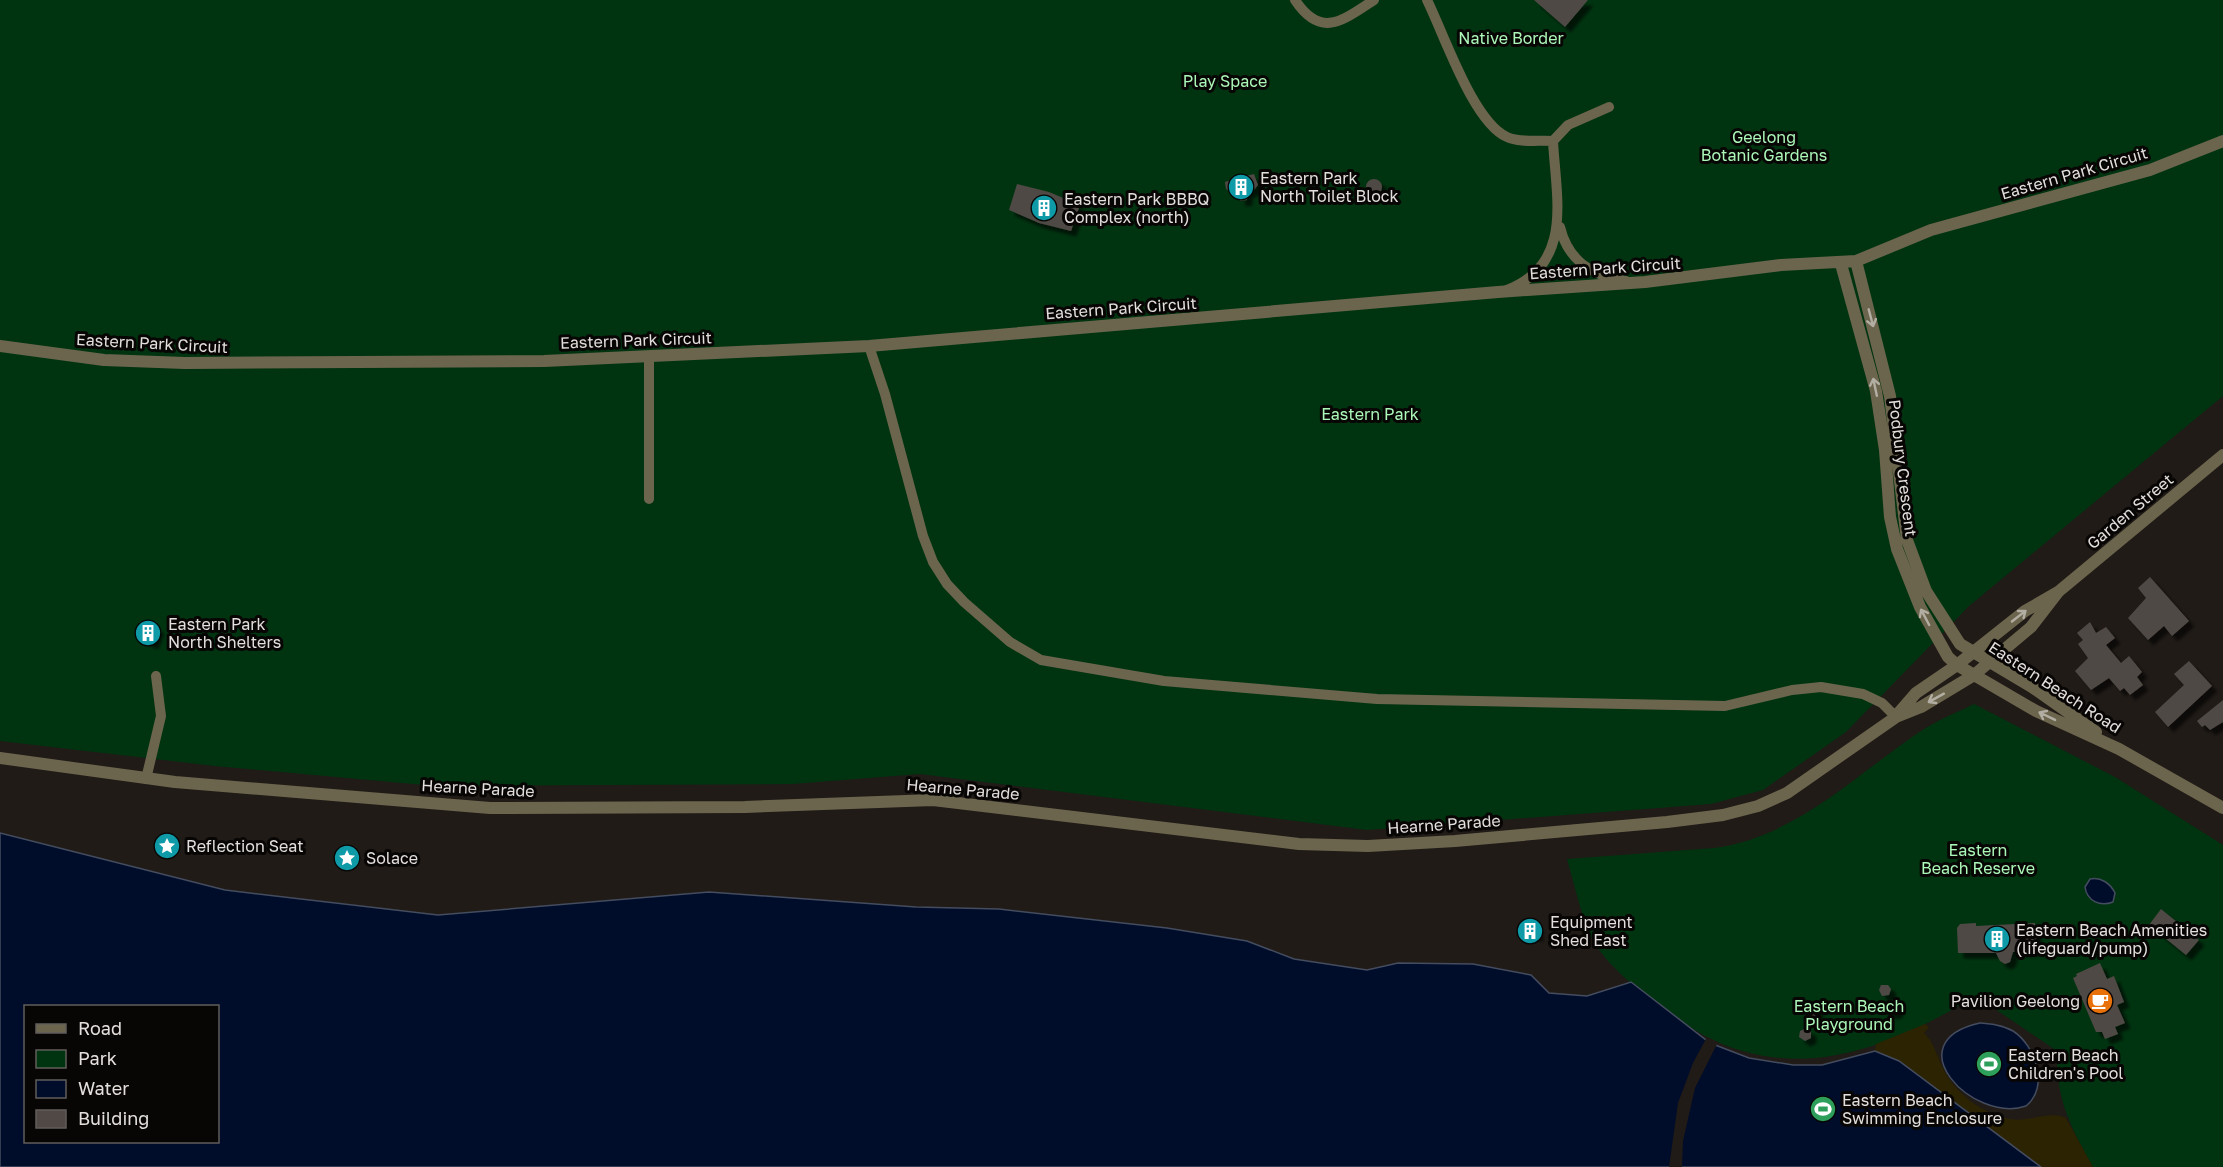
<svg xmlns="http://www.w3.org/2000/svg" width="2223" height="1167" font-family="'Golos Text',sans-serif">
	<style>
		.green { fill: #003410 }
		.sand { fill: #2b2302 }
		.water { fill: #000d2a; stroke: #444c5f; stroke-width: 1.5; fill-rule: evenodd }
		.pier { fill: #201b17 }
		.building { fill: #504945; filter: url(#shadow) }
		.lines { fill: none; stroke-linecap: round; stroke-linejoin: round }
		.lane { stroke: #6c654d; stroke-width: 10 }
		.street { stroke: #6c654d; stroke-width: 12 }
		.oneway { stroke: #b3aea3 }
		.labels { text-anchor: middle; stroke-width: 6; stroke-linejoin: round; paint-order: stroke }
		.park-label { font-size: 16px; fill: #acf8b9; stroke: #080605 }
		.street-label { font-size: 16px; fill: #e3dfdc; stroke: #080605 }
		.poi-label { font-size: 16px; fill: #e3dfdc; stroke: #080605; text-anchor: start }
	</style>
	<defs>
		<filter id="shadow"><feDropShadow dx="5.5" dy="5.5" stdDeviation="1.5" flood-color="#0009"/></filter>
	</defs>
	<rect width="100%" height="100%" fill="#201b17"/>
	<path class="green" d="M0 0H2223V396L1969 606 1846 732 1763 790 1711 804 1367 830 920 774 792 784 435 786 215 766 0 741Z
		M1974 704 2115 777 2223 845V1167H2093C2070 1125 2056 1101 2057 1051L1976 996C1891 1047 1800 1085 1705 1036 1692 1029 1679 1019 1667 1010 1641 992 1611 970 1594 942 1584 926 1573 880 1567 859L1714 848C1797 837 1857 773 1924 729 1940 719 1958 712 1974 704Z"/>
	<path class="sand" d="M1925 1024 1929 1027 1924 1033C1934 1042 1936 1054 1942 1066 1954 1093 1981 1113 2010 1119 2028 1123 2049 1110 2066 1118L2093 1167H2041L1899 1061 1875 1051 1876 1044Z"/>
	<path class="water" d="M0 833 225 890 438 915 709 892 916 907 999 909 1167 928 1247 941 1294 959 1367 970 1398 963 1473 964 1531 975 1549 993 1587 996 1631 982 1710 1043 1749 1058 1793 1065H1822L1875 1051 1899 1061 2041 1167H0ZM26 1006H218V1142H26Z
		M2090 879C2101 877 2110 883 2115 893L2113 902C2100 907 2087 901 2085 887Z
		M1980 1023C1991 1024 2003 1025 2013 1031 2035 1045 2050 1087 2026 1106 1973 1124 1894 1042 1980 1023Z"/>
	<path class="pier" d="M1707 1037 1718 1042 1695 1088 1683 1141 1682 1167H1669L1678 1103 1693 1063Z"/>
	<path class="building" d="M1534 0H1588L1565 27Z
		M1254 174 1258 185 1254 190 1247 193V200L1240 201 1239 193H1231L1226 189 1225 182 1237 178 1246 179V176Z
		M1366 187a8 8 0 1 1 16 0a8 8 0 1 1-16 0Z
		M1017 184 1049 192 1080 205 1071 231 1039 223 1009 210Z
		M2150 577 2189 621 2172 636 2164 626 2148 640 2128 618 2146 598 2138 588Z
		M143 622 159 628 153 644 137 638Z
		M2090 622 2096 633 2106 627 2115 638 2106 645 2121 663 2129 656 2142 672 2137 677 2143 685 2130 695 2124 688 2120 691 2109 678 2091 690 2075 671 2088 658 2078 644 2083 640 2077 633Z
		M2189 661 2212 686 2168 727 2155 712 2184 685 2174 674Z
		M2223 700V722L2210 730 2205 725 2202 727 2197 721Z
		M2161 909 2199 940 2186 955 2149 925Z
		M1976 923V926L2035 923 2037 950 2013 952 2010 962 2005 964 2000 961 1996 953H1958L1957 928 1960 924Z
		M1523 925H1538V936H1522Z
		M2100 963 2107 979 2114 976 2124 1002 2117 1005 2125 1023 2115 1027 2118 1034 2105 1039 2102 1032H2096L2073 978 2077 976 2076 974Z
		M1881 985H1888L1891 989 1889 995 1882 996 1879 990Z
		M1895 1002 1899 1008 1896 1013 1890 1014 1886 1009 1889 1003Z
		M1812 1005 1818 1007V1014L1813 1017 1808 1015 1807 1009Z
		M1806 1028 1811 1031V1038L1805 1041 1799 1037 1800 1031Z"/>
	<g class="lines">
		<path class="lane" d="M1295 0C1321 39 1342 21 1374 0
			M1427 0C1444 34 1473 122 1507 137 1520 143 1539 140 1553 141
			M1560 227C1568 261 1592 276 1626 281
			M1507 290C1574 264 1556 198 1553 141L1568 125 1609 107
			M869 346 885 394 923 536 933 562 947 584 964 602 1010 642 1041 660 1164 681 1377 699 1725 706 1792 690 1821 687 1863 694 1882 703 1896 717
			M649 357V499
			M146 779 161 716 156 676"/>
		<path class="street" d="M1856 261 1890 396 1907 540 1926 591 1960 644 2032 687 2096 732
			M1841 264 1876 391 1885 450 1890 517 1897 549 1920 607 1948 657 1957 665 2036 711 2119 749 2223 808
			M0 346 104 360 185 363 544 361 869 346 1498 292 1645 282 1781 265 1856 261 1931 230 2150 170 2223 141
			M1896 716 1916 693 1957 665 2025 611 2058 592 2223 455
			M0 758 175 782 490 808 745 807 933 800 1299 844 1368 846 1455 841 1667 822 1723 815 1758 806 1787 793 1896 717 1921 707 1974 675 2031 627 2058 592"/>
	</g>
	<defs><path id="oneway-shaft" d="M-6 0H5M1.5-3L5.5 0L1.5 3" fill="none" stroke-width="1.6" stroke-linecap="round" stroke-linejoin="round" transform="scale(1.5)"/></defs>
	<g class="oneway">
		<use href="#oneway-shaft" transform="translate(1871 318) rotate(75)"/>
		<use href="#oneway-shaft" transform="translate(1875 387) rotate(-102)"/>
		<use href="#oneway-shaft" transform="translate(2019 616) rotate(-38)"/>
		<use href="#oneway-shaft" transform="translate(1925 617) rotate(-118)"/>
		<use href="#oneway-shaft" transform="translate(1936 698) rotate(151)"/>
		<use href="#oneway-shaft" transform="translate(2047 716) rotate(-154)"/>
	</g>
	<defs>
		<g id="building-disc" transform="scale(1.35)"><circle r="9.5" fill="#0f9aa8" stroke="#080605"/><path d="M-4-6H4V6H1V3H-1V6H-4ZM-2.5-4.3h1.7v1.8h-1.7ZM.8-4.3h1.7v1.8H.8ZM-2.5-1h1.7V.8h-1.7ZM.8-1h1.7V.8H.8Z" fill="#fff"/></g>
		<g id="sight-disc" transform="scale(1.35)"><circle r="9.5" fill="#0f9aa8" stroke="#080605"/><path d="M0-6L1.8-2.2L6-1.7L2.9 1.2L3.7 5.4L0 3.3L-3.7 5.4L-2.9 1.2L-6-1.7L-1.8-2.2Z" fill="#fff"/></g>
		<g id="cafe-disc" transform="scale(1.35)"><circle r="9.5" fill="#e8710a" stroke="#080605"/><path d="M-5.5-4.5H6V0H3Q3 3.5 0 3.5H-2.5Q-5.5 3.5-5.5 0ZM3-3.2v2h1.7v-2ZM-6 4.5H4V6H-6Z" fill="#fff"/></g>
		<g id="stadium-disc" transform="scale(1.35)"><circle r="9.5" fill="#2e9e5b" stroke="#080605"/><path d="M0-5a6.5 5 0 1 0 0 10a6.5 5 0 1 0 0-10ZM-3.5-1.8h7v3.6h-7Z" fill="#fff"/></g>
	</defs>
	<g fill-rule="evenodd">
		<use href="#building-disc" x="1241" y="187"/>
		<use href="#building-disc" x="1044" y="208"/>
		<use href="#building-disc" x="148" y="633"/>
		<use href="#sight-disc" x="167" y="846"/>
		<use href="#sight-disc" x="347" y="858"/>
		<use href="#building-disc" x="1530" y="931"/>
		<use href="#building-disc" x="1997" y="939"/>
		<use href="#cafe-disc" x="2100" y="1001"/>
		<use href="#stadium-disc" x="1989" y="1064"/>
		<use href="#stadium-disc" x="1823" y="1109"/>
	</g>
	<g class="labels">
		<g class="park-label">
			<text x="1511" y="44">Native Border</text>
			<text x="1225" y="87">Play Space</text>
			<text x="1764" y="143">Geelong<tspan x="1764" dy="18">Botanic Gardens</tspan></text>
			<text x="1370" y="420">Eastern Park</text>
			<text x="1978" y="856">Eastern<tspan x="1978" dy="18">Beach Reserve</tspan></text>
			<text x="1849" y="1012">Eastern Beach<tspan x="1849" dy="18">Playground</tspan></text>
		</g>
		<g class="street-label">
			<text transform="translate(2074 173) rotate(-16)" y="6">Eastern Park Circuit</text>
			<text transform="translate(1605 268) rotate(-4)" y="6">Eastern Park Circuit</text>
			<text transform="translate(1121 308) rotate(-4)" y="6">Eastern Park Circuit</text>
			<text transform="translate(636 340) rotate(-2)" y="6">Eastern Park Circuit</text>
			<text transform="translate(152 343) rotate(3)" y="6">Eastern Park Circuit</text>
			<text transform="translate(1903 468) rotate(83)" y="6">Podbury Crescent</text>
			<text transform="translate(2130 511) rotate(-40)" y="6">Garden Street</text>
			<text transform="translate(2055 687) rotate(33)" y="6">Eastern Beach Road</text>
			<text transform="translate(478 788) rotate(3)" y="6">Hearne Parade</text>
			<text transform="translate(963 789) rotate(5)" y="6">Hearne Parade</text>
			<text transform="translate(1444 824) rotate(-4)" y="6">Hearne Parade</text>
		</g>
		<g class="poi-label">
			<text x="1260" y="184">Eastern Park<tspan x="1260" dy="18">North Toilet Block</tspan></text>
			<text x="1064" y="205">Eastern Park BBBQ<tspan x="1064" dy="18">Complex (north)</tspan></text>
			<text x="168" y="630">Eastern Park<tspan x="168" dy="18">North Shelters</tspan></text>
			<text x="186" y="852">Reflection Seat</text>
			<text x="366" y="864">Solace</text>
			<text x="1550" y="928">Equipment<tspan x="1550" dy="18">Shed East</tspan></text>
			<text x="2016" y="936">Eastern Beach Amenities<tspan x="2016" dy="18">(lifeguard/pump)</tspan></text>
			<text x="2080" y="1007" text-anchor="end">Pavilion Geelong</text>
			<text x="2008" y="1061">Eastern Beach<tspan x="2008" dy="18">Children's Pool</tspan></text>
			<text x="1842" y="1106">Eastern Beach<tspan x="1842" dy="18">Swimming Enclosure</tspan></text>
		</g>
	</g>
	<rect x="24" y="1005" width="195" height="138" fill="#080605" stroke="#605d5b" stroke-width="1.5"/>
	<rect x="36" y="1024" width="30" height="9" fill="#6c654d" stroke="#605d5b" stroke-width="1.5"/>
	<text x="78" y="1035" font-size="18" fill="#e3dfdc">Road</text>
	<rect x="36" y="1050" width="30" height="18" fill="#003410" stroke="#605d5b" stroke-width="1.5"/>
	<text x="78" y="1065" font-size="18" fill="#e3dfdc">Park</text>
	<rect x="36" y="1080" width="30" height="18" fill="#000d2a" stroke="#605d5b" stroke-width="1.5"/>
	<text x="78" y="1095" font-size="18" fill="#e3dfdc">Water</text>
	<rect x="36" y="1110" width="30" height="18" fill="#504945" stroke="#605d5b" stroke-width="1.5"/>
	<text x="78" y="1125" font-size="18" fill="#e3dfdc">Building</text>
</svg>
